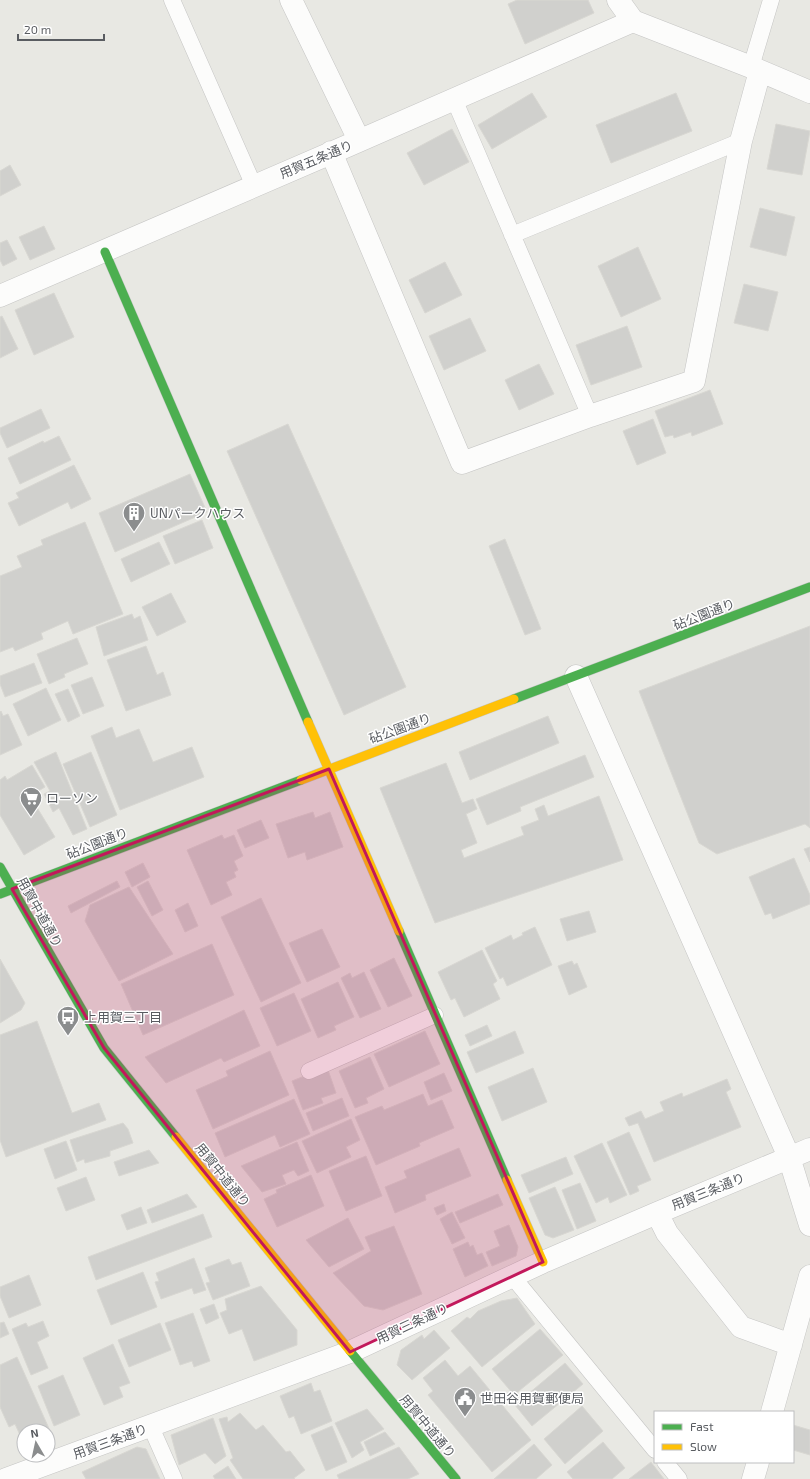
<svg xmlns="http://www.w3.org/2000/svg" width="810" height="1479" font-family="'Exo 2','Noto Sans JP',sans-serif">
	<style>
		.building { fill: #d0d0cd; stroke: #d8d7d2 }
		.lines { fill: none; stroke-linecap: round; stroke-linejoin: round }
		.lane-casing { stroke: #c5c5c4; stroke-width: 17 }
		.street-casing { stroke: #c5c5c4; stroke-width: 23 }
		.fast-casing { stroke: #c5c6c5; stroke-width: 10 }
		.slow-casing { stroke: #c5c6c5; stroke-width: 10 }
		.lane { stroke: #fcfcfb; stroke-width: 16 }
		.street { stroke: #fcfcfb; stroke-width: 22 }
		.fast { stroke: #4caf50; stroke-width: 9 }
		.slow { stroke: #ffc107; stroke-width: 9 }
		.marked { fill: #c2185b; fill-opacity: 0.2; stroke: #c2185b; stroke-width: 3; stroke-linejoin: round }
		.labels { text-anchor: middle; stroke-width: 3; stroke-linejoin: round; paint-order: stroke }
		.street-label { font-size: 13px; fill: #595c61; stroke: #fff }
		.poi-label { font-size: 13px; fill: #595c61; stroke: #fff; text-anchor: start }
	</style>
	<rect width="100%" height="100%" fill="#e8e8e3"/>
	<path class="building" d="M517 0H588L594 13 525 44 508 4Z
		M532 93 547 117 492 149 478 125Z
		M676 93 692 131 611 163 596 125Z
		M776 124 810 131 802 175 767 169Z
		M452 129 469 162 424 185 407 153Z
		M10 165 21 185 0 196V171Z
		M760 208 795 217 786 256 750 247Z
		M44 226 55 249 30 260 19 237Z
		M7 240 17 259 3 266 0 260V243Z
		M638 247 661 299 621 317 598 266Z
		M445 262 462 295 425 313 409 280Z
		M744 284 778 292 768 331 734 323Z
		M54 293 74 337 34 355 15 310Z
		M2 316 18 349 0 358V317Z
		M470 318 486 351 444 370 429 336Z
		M627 326 642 367 591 385 576 345Z
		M539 364 554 394 519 410 505 380Z
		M710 390 723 424 692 436 691 432 674 438 673 435 665 437 655 411Z
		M41 409 50 428 7 448 0 433V428Z
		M653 419 666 453 637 465 623 431Z
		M288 424 406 687 344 715 227 451Z
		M59 436 71 460 20 484 8 458 43 441 44 443Z
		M74 465 91 499 71 509 68 502 19 526 8 503 19 498 16 493Z
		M190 474 207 512 115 552 99 513Z
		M202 520 213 548 175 564 163 536Z
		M85 522 123 614 73 634 68 621 41 633 43 639 15 651 13 647 0 652V576L22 567 17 556 43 545 41 540Z
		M505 539 541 629 525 635 489 546Z
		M159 542 170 564 131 582 121 559Z
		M171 593 186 622 157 636 142 607Z
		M132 614 134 619 140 616 148 640 104 656 96 627Z
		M810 626V828L805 824 717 854 699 843 639 691Z
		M77 638 88 664 64 674 65 677 49 684 37 654Z
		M146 646 157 675 163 672 171 695 126 711 107 660Z
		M34 663 42 683 5 697 0 684V676Z
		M92 677 104 706 83 714 71 685Z
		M46 688 61 720 28 736 13 704Z
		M68 689 80 716 68 722 55 694Z
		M1 711 3 716 8 714 22 745 0 755V712Z
		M548 716 559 743 470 780 459 752Z
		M112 727 116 738 139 729 153 762 192 747 204 777 120 810 91 736Z
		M56 752 87 829 73 835 59 808 53 812 44 794 50 791 34 762Z
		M91 752 117 815 90 827 63 764Z
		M585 755 594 777 520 807 521 811 487 825 476 799Z
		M446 763 462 803 473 799 477 809 466 814 477 843 461 850 464 858 524 835 521 827 539 820 535 809 544 805 548 816 599 796 623 860 435 923 380 788Z
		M32 765 45 787 30 796 55 837 24 855 0 815V780L5 776 7 780Z
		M313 812 315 818 330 812 343 847 307 860 305 852 288 858 276 824Z
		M261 820 269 838 245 848 237 830Z
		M222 835 224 839 234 835 243 856 234 861 238 870 234 872 236 877 226 882 232 895 211 905 187 850Z
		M810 847V862L804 849Z
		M794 858 810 895V904L773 919 771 913 765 915 749 877Z
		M143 863 150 877 132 887 125 872Z
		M117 881 120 887 71 913 68 906Z
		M148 881 163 910 152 916 137 887Z
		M129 887 173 954 119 981 85 921 90 905Z
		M261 898 301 983 261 1002 221 917Z
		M188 903 198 926 185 932 175 910Z
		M589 911 596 932 567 941 560 919Z
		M535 927 552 965 507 986 503 977 500 979 485 948 511 935 513 940 523 935 522 933Z
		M322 929 340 967 307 982 289 943Z
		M212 944 234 995 143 1035 121 984Z
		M482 950 497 981 493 984 500 999 464 1017 455 998 451 1000 438 972Z
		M394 958 412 996 388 1007 370 970Z
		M0 959 25 1003 21 1010 0 1023Z
		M572 961 574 965 577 963 587 987 569 995 558 966Z
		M364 972 381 1009 360 1018 341 978 350 973 352 978Z
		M338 982 354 1017 334 1026 336 1030 318 1038 301 999Z
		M294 993 311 1031 277 1046 260 1008Z
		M244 1010 260 1046 224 1062 221 1058 166 1083 145 1057Z
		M37 1021 72 1113 99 1103 106 1120 6 1157 0 1140V1035Z
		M487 1025 492 1036 470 1046 465 1035Z
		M425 1031 440 1064 389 1087 374 1054Z
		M515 1031 524 1053 476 1073 467 1052Z
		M270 1051 289 1095 213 1129 196 1090 228 1076 226 1071Z
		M370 1057 384 1089 366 1098 368 1103 355 1108 339 1071Z
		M327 1067 336 1093 321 1098 323 1103 303 1110 292 1081Z
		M533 1068 547 1102 502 1121 488 1087Z
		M444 1073 452 1091 431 1100 424 1082Z
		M727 1079 731 1089 726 1092 741 1127 654 1162 638 1123 629 1126 625 1118 641 1111 645 1119 664 1111 660 1102 682 1093 683 1097Z
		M423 1094 428 1106 442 1100 454 1128 419 1143 420 1146 376 1165 355 1117 382 1106 384 1110Z
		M342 1098 349 1116 313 1131 306 1113Z
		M294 1099 310 1134 280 1147 275 1135 225 1157 215 1133Z
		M351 1119 360 1140 346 1147 351 1157 317 1173 302 1141Z
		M123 1123 128 1129 133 1143 110 1151V1156L85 1163 84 1159 77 1162 70 1140Z
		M629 1132 651 1180 637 1186 639 1191 630 1195 607 1142Z
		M66 1141 77 1170 55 1179 44 1149Z
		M297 1142 309 1171 298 1176 294 1170 282 1175 286 1184 262 1192 241 1166Z
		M602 1143 627 1195 610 1203 608 1197 596 1203 574 1156Z
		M459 1148 471 1176 425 1195 426 1200 395 1213 385 1187 407 1178 404 1171Z
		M149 1150 159 1163 119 1176 114 1162Z
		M366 1156 382 1196 346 1211 329 1171Z
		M566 1157 573 1174 529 1193 521 1175Z
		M311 1175 324 1206 277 1227 264 1199 277 1193 276 1190Z
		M86 1177 95 1200 66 1211 57 1188Z
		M580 1183 596 1221 577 1229 562 1190Z
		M555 1187 574 1230 553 1238 545 1235 529 1198Z
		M187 1194 197 1207 152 1223 147 1210Z
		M498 1194 503 1205 460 1223 455 1212Z
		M444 1204 446 1211 437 1215 434 1208Z
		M141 1207 147 1223 127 1230 121 1215Z
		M452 1212 465 1238 452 1244 440 1219Z
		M203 1214 212 1237 96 1280 88 1257Z
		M348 1218 364 1249 329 1267 306 1240Z
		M509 1225 518 1247 516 1256 492 1266 486 1252 500 1246 494 1231Z
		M394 1226 422 1294 383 1310 364 1306 333 1273 371 1251 365 1237Z
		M468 1242 470 1247 473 1245 477 1255 482 1253 488 1266 465 1277 453 1249Z
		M194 1258 206 1290 194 1294 192 1288 161 1299 155 1282 159 1281 156 1273Z
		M229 1259 232 1265 241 1262 250 1286 213 1300 206 1283 210 1282 205 1268Z
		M143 1272 157 1307 111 1325 97 1290Z
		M29 1275 41 1305 9 1318 0 1296V1287Z
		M261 1286 297 1330V1345L254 1361 242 1329 229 1334 220 1313 227 1310 225 1299Z
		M517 1298 535 1324 482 1367 451 1331 467 1317 470 1319 478 1311 501 1301Z
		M214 1304 219 1318 206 1324 200 1309Z
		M193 1313 210 1361 194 1367 192 1361 180 1365 165 1323Z
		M43 1321 49 1336 37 1342 48 1368 31 1375 12 1329 26 1323 28 1327Z
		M4 1322 9 1334 0 1338V1323Z
		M160 1323 171 1350 129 1367 118 1340Z
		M540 1329 563 1355 514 1395 492 1369Z
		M434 1330 450 1348 412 1380 397 1365 401 1350 422 1335 424 1339Z
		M113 1344 130 1383 119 1387 123 1397 104 1405 83 1358Z
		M17 1357 51 1433 48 1434V1431H24V1434L20 1435 15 1424 9 1427 0 1407V1365Z
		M445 1360 458 1376 470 1366 531 1440 492 1472 428 1395 433 1391 423 1378Z
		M565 1363 583 1384 532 1426 515 1405Z
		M63 1375 80 1415 54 1426 38 1386Z
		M311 1383 314 1392 320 1390 332 1421 301 1434 294 1416 289 1418 280 1396Z
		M582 1406 603 1431 565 1464 544 1439Z
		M367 1409 384 1429 360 1442 364 1450 352 1458 335 1423Z
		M240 1413 256 1430 263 1425 286 1452 290 1451 305 1470 294 1478 295 1479H243L230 1460 233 1458 219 1419 227 1417 228 1422Z
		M213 1418 226 1456 215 1464 205 1453 179 1465 171 1435Z
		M793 1425 810 1430V1455L793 1450Z
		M332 1426 347 1462 326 1471 311 1435Z
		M385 1432 395 1444 370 1456 364 1442Z
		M603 1442 625 1468 612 1479H573L567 1472Z
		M534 1444 552 1465 536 1479H494Z
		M137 1447 146 1449 160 1479H86L82 1472Z
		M399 1447 419 1474 408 1479H339L337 1475Z
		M651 1462 664 1479H629Z
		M228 1466 236 1479H215L213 1476Z"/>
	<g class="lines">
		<g class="lane-casing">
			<path id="lane" d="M172 0 254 186
				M751 67 771 0
				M454 99 590 416
				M512 235 741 141
				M309 1071 435 1015
				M512 1276 655 1450
				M151 1427 174 1479
				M665 1462 679 1479"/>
		</g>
		<g class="street-casing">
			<path id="street" d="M291 0 359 140
				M618 0 633 21 751 67 810 92
				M331 152 462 463 590 416 694 381 741 141 760 71
				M0 296C212 206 422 113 633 21
				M576 676 789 1157 810 1225
				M657 1213 667 1233 741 1327 791 1345
				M772 1412 810 1276
				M6 1479 350 1352 543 1262 657 1213 810 1149
				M753 1479 758 1462"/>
		</g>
		<g class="fast-casing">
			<path id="fast" d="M105 252 308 722
				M514 699 810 587
				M0 867 104 1048 176 1137
				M0 894 301 780
				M399 931 507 1180
				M350 1351 456 1479"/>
		</g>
		<g class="slow-casing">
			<path id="slow" d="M308 722 399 931
				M301 780 514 699
				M176 1137 350 1351
				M507 1180 543 1262"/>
		</g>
		<use href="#lane" class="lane"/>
		<use href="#street" class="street"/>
		<use href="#fast" class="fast"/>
		<use href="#slow" class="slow"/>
	</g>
	<path class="marked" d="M329 769 543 1262 350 1352 104 1048 12 889Z"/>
	<defs>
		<g id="building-pin" transform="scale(1.15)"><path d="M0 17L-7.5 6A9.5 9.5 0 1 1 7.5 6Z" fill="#8b8d8e" stroke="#fff"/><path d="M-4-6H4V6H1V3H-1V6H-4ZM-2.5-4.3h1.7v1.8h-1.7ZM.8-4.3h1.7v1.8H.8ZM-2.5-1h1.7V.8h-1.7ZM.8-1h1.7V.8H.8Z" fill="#fff"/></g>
		<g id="supermarket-pin" transform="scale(1.15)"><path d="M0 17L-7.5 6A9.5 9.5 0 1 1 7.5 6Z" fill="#8b8d8e" stroke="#fff"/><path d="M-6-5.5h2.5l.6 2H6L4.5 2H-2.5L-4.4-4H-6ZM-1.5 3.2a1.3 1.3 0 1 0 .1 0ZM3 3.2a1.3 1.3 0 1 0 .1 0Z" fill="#fff"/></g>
		<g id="bus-pin" transform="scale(1.15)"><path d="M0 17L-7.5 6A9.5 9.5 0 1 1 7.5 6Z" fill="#8b8d8e" stroke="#fff"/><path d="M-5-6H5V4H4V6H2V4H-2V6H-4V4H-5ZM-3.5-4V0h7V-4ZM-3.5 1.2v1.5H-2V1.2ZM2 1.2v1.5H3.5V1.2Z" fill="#fff"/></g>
		<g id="civic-pin" transform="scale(1.15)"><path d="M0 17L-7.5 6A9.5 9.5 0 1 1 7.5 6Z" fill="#8b8d8e" stroke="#fff"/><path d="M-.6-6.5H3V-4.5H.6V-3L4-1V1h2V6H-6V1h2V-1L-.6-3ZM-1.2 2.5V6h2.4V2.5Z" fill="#fff"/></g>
	</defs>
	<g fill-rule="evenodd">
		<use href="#building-pin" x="134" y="513"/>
		<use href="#supermarket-pin" x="31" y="798"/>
		<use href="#bus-pin" x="68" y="1017"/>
		<use href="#civic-pin" x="465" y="1398"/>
	</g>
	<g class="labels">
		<g class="street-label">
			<text transform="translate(316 159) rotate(-23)" y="5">用賀五条通り</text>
			<text transform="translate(704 614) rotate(-21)" y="5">砧公園通り</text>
			<text transform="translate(400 728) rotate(-20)" y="5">砧公園通り</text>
			<text transform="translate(97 843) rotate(-21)" y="5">砧公園通り</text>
			<text transform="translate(40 912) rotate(61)" y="5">用賀中道通り</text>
			<text transform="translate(223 1175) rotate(51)" y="5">用賀中道通り</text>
			<text transform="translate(708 1191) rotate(-22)" y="5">用賀三条通り</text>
			<text transform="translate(412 1323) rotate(-25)" y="5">用賀三条通り</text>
			<text transform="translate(428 1426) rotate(50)" y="5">用賀中道通り</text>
			<text transform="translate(110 1441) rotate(-20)" y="5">用賀三条通り</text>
		</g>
		<g class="poi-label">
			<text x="150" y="518">UNパークハウス</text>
			<text x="46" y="803">ローソン</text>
			<text x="84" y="1022">上用賀三丁目</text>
			<text x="480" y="1403">世田谷用賀郵便局</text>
		</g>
	</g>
	<rect x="654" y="1411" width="140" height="52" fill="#ffffff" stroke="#bdbec0"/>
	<rect x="662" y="1424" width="20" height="6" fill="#4caf50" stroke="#bdbec0"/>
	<text x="690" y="1431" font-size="12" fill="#595c61">Fast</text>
	<rect x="662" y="1444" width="20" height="6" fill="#ffc107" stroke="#bdbec0"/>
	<text x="690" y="1451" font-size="12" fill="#595c61">Slow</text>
	<g transform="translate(36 1443) rotate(351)"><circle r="19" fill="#ffffff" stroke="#bdbec0"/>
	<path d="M0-3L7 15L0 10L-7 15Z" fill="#8b8d8e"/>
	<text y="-6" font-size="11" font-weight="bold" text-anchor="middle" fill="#595c61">N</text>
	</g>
	<path d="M18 34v6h86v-6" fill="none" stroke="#595c61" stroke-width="2"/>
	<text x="24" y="34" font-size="12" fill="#595c61" stroke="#ffffff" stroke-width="3" paint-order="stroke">20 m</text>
</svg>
